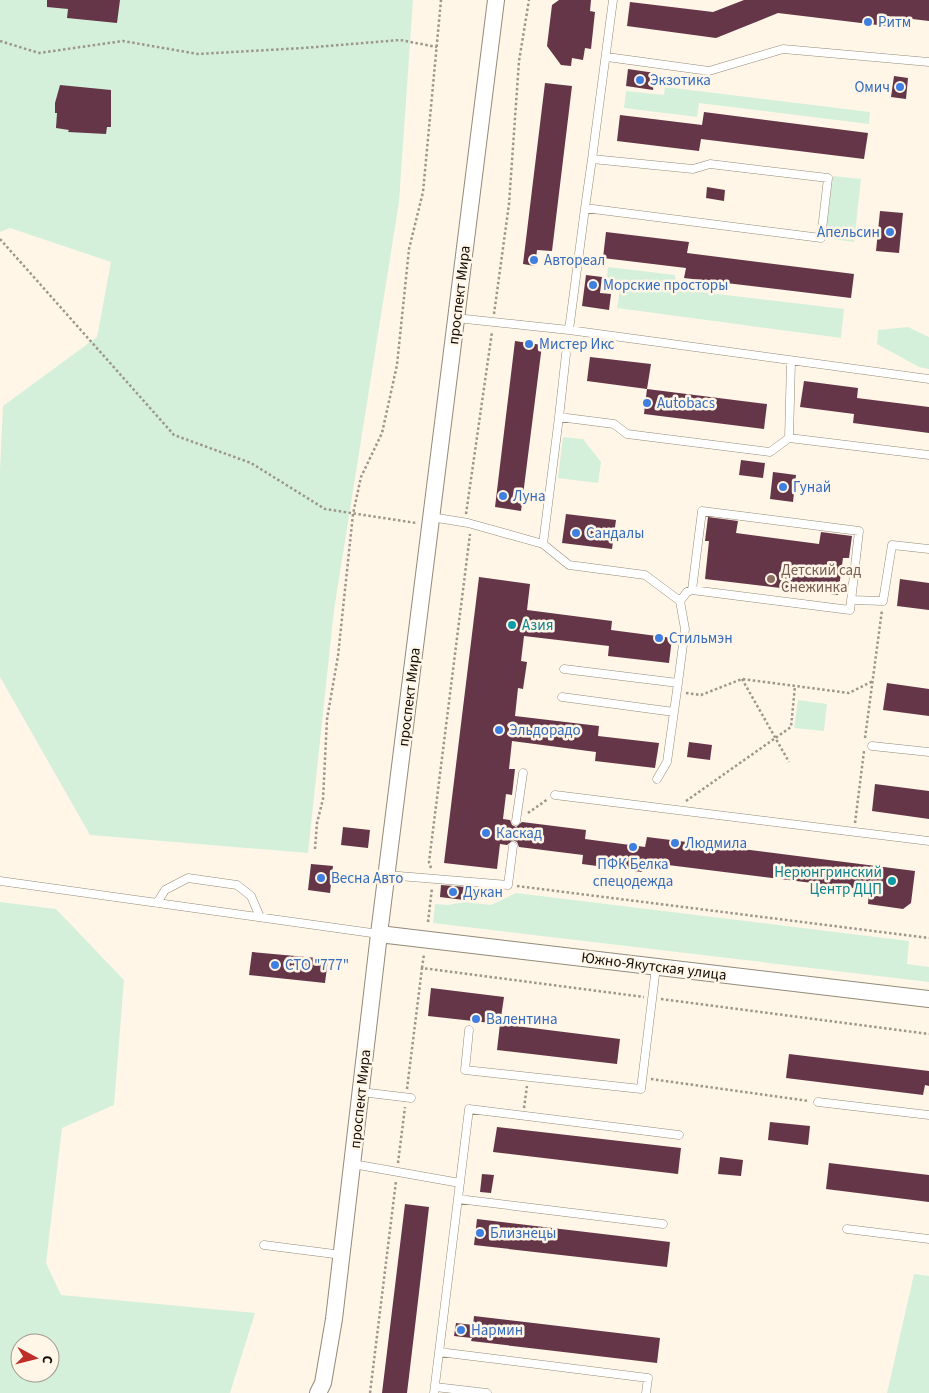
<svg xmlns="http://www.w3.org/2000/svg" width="929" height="1393" font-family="'Source Sans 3',sans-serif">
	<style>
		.green { fill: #d4f0da; fill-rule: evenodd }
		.building { fill: #643648 }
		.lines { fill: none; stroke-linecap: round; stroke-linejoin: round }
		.lane-casing { stroke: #938a78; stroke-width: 9 }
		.street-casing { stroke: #938a78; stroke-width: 18 }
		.path { stroke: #9d968b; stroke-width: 2.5; stroke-dasharray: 2.5 2.5; stroke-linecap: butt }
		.lane { stroke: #fff; stroke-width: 8 }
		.street { stroke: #fff; stroke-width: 16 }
		.shop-dot { fill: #3f7fe0; stroke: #fff6e7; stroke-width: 2 }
		.education-dot { fill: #8d6e63; stroke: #fff6e7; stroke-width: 2 }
		.culture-dot { fill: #0f9aa8; stroke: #fff6e7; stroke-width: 2 }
		.labels { text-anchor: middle; stroke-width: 5; stroke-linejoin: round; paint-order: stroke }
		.shop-label { font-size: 15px; fill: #366cbe; stroke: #fff6e7; text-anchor: start }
		.street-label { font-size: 15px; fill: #120e08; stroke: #fff6e7 }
		.education-label { font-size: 15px; fill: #785e54; stroke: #fff6e7; text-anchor: start }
		.culture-label { font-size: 15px; fill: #0d838f; stroke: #fff6e7; text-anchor: start }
	</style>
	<rect width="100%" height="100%" fill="#fff6e7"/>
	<path class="green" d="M0 0H413L399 202 334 610 308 853 90 835 0 677V470L3 406 97 337 111 262 10 228 0 232Z
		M665 87 870 112 869 124 699 103 697 117 624 108 626 91 664 95Z
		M833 176 861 179 854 242 825 238Z
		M608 267 675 275 676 289 844 309 841 338 617 308 620 290 606 289Z
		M908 327 929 337V369L919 367 877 344 878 330Z
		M563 437 583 439 601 462 598 483 558 478Z
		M798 700 827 704 824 731 794 728Z
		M516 893 909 941 907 964 929 967V982L433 923 435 904 448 905 465 902 491 905Z
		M0 902 56 909 124 980 114 1105 62 1128 46 1263 61 1295 255 1313 230 1393H0ZM20 1343H50V1373H20Z
		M914 1274 929 1276V1393H887Z"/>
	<path class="building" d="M47 0H120L117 23 67 18 68 9 47 7Z
		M559 0H591L590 11 595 12 591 49 585 48 583 60 572 58 571 66 561 65 547 46 552 5Z
		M744 0H929V21L887 16 886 26 778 13 716 38 627 26 630 2 713 12Z
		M628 69 655 73 653 90 626 86Z
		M894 76 908 78 906 99 891 97Z
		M545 83 572 86 552 251 537 250 535 266 523 264Z
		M60 85 111 90V127H107L106 134 68 132 69 130 56 128 57 113H55V103Z
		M704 112 868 133 864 159 701 139 699 151 617 141 620 115 702 125Z
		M707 187 725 190 724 201 706 198Z
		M880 211 903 213 899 253 876 251Z
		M606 232 689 242 687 253 854 274 851 298 684 278 686 268 603 258Z
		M586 275 602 277 600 293 611 294 609 310 582 306Z
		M515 341 542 345 521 511 495 507Z
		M590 357 651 364 647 389 587 381Z
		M804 381 858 388 857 398 929 407V433L853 423 854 414 800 407Z
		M647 389 767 404 764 429 644 414Z
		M741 460 765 463 763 478 739 475Z
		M773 472 796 475 793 502 770 499Z
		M566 514 616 520 612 549 562 543Z
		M708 517 738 521 736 533 819 544 821 532 852 536 849 558H843L838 595 705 579 709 541H705Z
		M479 577 530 584 527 610 612 621 611 630 672 638 669 663 608 656 609 646 524 636 521 661 527 662 523 689 518 688 515 716 599 726 598 736 659 743 655 768 595 761 596 752 512 741 509 769H515L512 795 506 794 503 819 510 820 512 825 516 827 522 822 586 830 585 839 645 847 647 837 915 871 911 903 903 909 868 904 869 890 644 862 642 872 582 864 583 855 519 847 517 842 513 840 507 845 500 844 497 869 444 863Z
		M900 579 929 583V610L897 606Z
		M887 683 929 689V716L883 710Z
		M689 742 712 745 710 760 687 757Z
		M875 784 929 791V819L872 811Z
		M343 827 370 830 368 848 341 845Z
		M311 864 333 866 330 893 308 890Z
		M441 885 466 887 464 900 440 897Z
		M252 952 328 959 325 983 249 975Z
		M431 988 504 997 500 1024 428 1016Z
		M500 1024 620 1039 617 1064 497 1050Z
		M789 1054 929 1071V1086L925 1085 923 1095 786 1078Z
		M770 1122 810 1126 808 1145 768 1140Z
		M497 1127 681 1148 678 1174 493 1152Z
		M720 1157 743 1160 741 1176 718 1174Z
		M829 1163 929 1175V1202L826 1189Z
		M482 1174 494 1175 491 1193 480 1192Z
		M405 1204 429 1207 416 1318 407 1393H382Z
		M477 1219 670 1242 667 1267 474 1245Z
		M474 1316 660 1338 657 1363 471 1341 472 1338 454 1336 456 1323 473 1325Z"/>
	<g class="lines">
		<g class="lane-casing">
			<path id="lane" d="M607 57 709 71 783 49 929 62
				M585 208 592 159
				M456 318 569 330 929 379
				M569 330 585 208 821 238 828 178 710 164 693 169 592 159 613 0
				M559 417 566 354
				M789 438 791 361
				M431 517 468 523 543 544 559 417 614 424 627 434 770 452 789 438 929 455
				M543 544 569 565 645 575 680 601 685 629 678 683 564 669
				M851 600 883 601 892 545 929 549
				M680 601 687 592 692 590 850 610 859 531 702 511 692 590
				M562 697 674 712
				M872 746 929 752
				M657 779 667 762 678 683
				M555 795 929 841
				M516 821 523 773
				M387 875 508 885 513 846
				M0 881 379 934
				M157 903 165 890 188 878 237 885 251 896 260 917
				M469 1030 465 1070 641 1089 656 967
				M361 1092 411 1098
				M818 1102 929 1115
				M353 1164 460 1183
				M458 1199 663 1224
				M847 1229 929 1239
				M264 1245 342 1255
				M439 1352 648 1378 646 1393
				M435 1387 487 1393
				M434 1393 469 1109 679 1135"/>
		</g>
		<g class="street-casing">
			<path id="street" d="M379 934 929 999
				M318 1393 323 1383 334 1319 379 934 496 0"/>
		</g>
		<path class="path" d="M0 41 39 53 123 41 198 54 303 48 400 40 437 47
			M0 239 174 435 251 463 325 509 416 523
			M494 314 509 204 519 61 529 0
			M466 514 492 332
			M742 679 789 762
			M686 693 701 695 742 679 849 693 873 681
			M865 738 882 610
			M686 801 791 727 795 686
			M528 813 548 799
			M855 823 864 751
			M315 849 317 823 323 799 327 719 338 656 353 514 361 477 382 433 397 365 409 249 423 192 441 0
			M431 868 429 862 470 534
			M517 886 929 938
			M428 922 432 888
			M422 968 424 954
			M661 999 929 1034
			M651 1079 809 1101
			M407 1089 422 968 644 997
			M524 1108 527 1086
			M398 1163 405 1107
			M370 1393 396 1181"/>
		<use href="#lane" class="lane"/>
		<use href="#street" class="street"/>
	</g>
	<g class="shop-dot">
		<circle cx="868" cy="22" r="5"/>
		<circle cx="640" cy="80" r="5"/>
		<circle cx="900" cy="87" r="5"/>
		<circle cx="890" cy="232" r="5"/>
		<circle cx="534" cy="260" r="5"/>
		<circle cx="593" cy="285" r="5"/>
		<circle cx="529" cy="344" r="5"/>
		<circle cx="647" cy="403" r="5"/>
		<circle cx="783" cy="487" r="5"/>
		<circle cx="503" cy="496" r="5"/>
		<circle cx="576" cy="533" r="5"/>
		<circle cx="659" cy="638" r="5"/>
		<circle cx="499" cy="730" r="5"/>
		<circle cx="486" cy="833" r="5"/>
		<circle cx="675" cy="843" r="5"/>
		<circle cx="633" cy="847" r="5"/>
		<circle cx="321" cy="878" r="5"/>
		<circle cx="453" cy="892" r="5"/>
		<circle cx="275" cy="965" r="5"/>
		<circle cx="476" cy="1019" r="5"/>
		<circle cx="480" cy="1233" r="5"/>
		<circle cx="461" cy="1330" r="5"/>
	</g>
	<circle class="education-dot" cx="771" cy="579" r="5"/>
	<g class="culture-dot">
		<circle cx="512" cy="625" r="5"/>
		<circle cx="892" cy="881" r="5"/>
	</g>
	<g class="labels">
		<g class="shop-label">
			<text x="878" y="27">Ритм</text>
			<text x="650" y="85">Экзотика</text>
			<text x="890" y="92" text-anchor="end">Омич</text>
			<text x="880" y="237" text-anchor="end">Апельсин</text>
			<text x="544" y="265">Автореал</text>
			<text x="603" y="290">Морские просторы</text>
			<text x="539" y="349">Мистер Икс</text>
			<text x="657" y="408">Autobacs</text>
			<text x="793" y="492">Гунай</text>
			<text x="513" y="501">Луна</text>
			<text x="586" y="538">Сандалы</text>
			<text x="669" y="643">Стильмэн</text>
			<text x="509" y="735">Эльдорадо</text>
			<text x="496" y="838">Каскад</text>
			<text x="685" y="848">Людмила</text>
			<text x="633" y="869" text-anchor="middle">ПФК Белка<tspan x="633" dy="17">спецодежда</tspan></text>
			<text x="331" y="883">Весна Авто</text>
			<text x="463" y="897">Дукан</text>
			<text x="285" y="970">СТО "777"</text>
			<text x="486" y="1024">Валентина</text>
			<text x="490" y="1238">Близнецы</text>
			<text x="471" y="1335">Нармин</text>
		</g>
		<g class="street-label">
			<text transform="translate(459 295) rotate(-83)" y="5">проспект Мира</text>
			<text transform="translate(409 697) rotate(-83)" y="5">проспект Мира</text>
			<text transform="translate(654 966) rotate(7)" y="5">Южно-Якутская улица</text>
			<text transform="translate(360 1099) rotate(-84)" y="5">проспект Мира</text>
		</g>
		<g class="education-label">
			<text x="781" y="575">Детский сад<tspan x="781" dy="17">Снежинка</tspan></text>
		</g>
		<g class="culture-label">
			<text x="522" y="630">Азия</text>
			<text x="882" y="877" text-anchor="end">Нерюнгринский<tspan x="882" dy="17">Центр ДЦП</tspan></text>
		</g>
	</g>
	<g transform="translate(35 1358) rotate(97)"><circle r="24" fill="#fff6e7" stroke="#a0998e"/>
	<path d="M0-4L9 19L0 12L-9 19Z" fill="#bd2e29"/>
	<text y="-8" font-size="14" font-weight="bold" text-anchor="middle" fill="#120e08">С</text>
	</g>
</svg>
